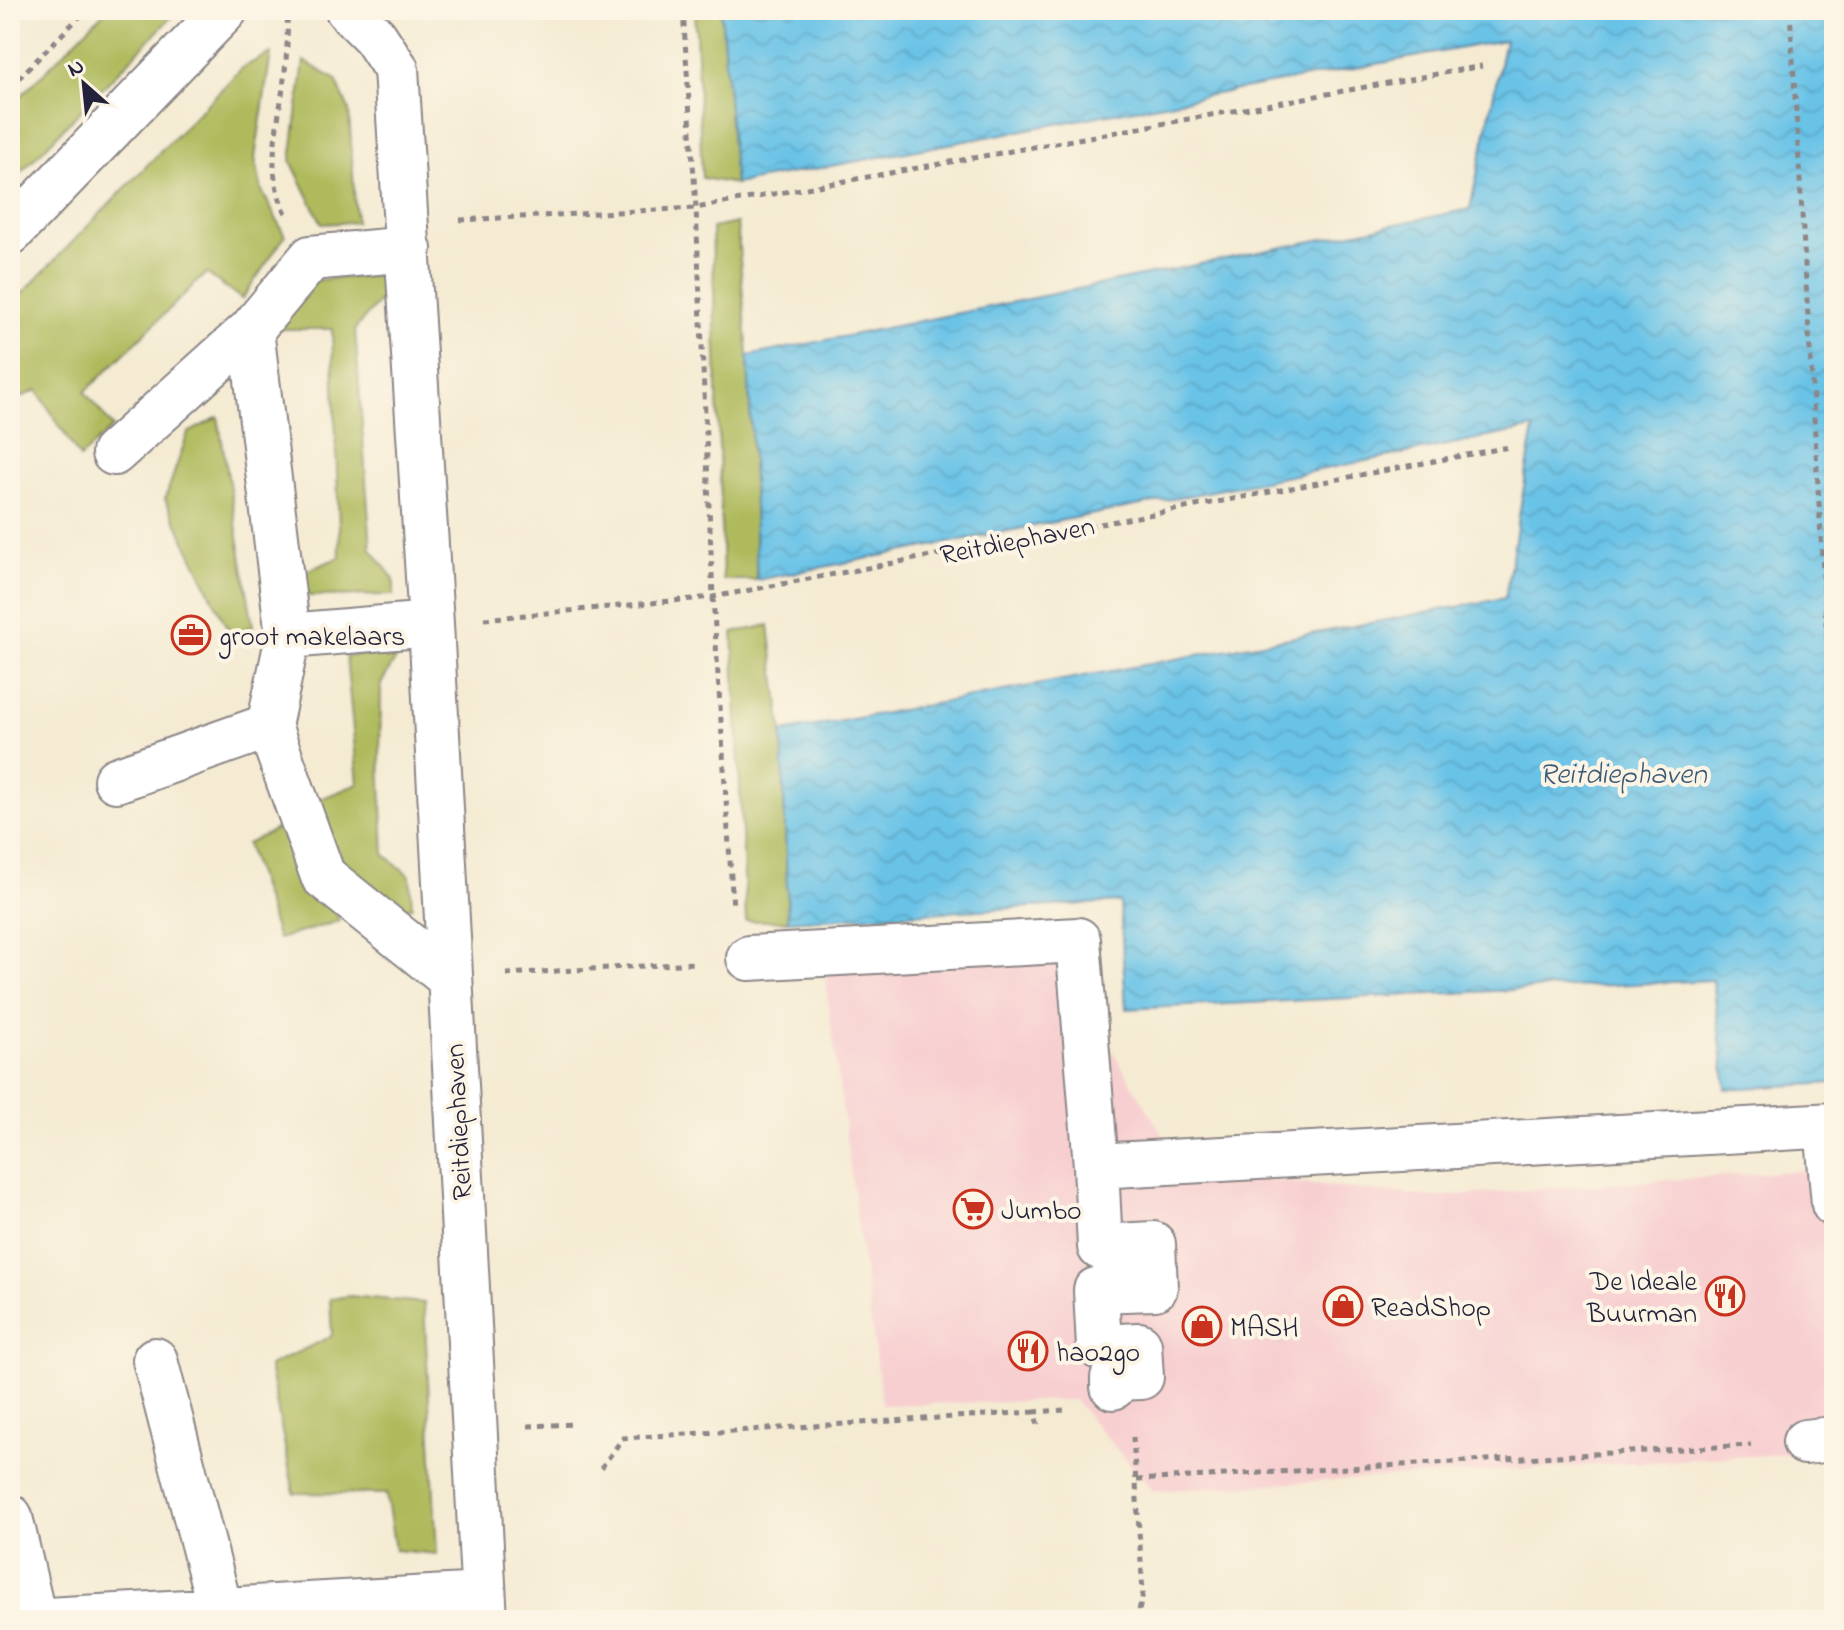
<svg xmlns="http://www.w3.org/2000/svg" width="1844" height="1630" font-family="'Indie Flower',sans-serif">
	<style>
		.built { fill: #f7cfd0 }
		.green { fill: #afba5c; stroke: #686e4c; stroke-width: 2 }
		.water { fill: url(#water-waves); stroke: #467291; stroke-width: 2 }
		.lines { fill: none; stroke-linecap: round; stroke-linejoin: round }
		.minor-casing { stroke: #8c8687; stroke-width: 48 }
		.path { stroke: #8c8687; stroke-width: 5; stroke-dasharray: 6 6; stroke-linecap: butt }
		.minor { stroke: #fff; stroke-width: 44 }
		.labels { text-anchor: middle; stroke-width: 8; stroke-linejoin: round; paint-order: stroke }
		.street-label { font-size: 28px; fill: #22223b; stroke: #fcf5e5 }
		.poi-label { font-size: 28px; fill: #22223b; stroke: #fcf5e5; text-anchor: start }
		.water-label { font-size: 30px; font-style: italic; fill: #3b5a77; stroke: #fcf5e5 }
	</style>
	<defs>
		<pattern id="water-waves" width="16" height="10" patternUnits="userSpaceOnUse" patternTransform="scale(2)"><rect width="16" height="10" fill="#69c3e7"/><path d="M0 5q4-4 8 0t8 0" fill="none" stroke="#5ba7c7"/></pattern>
	</defs>
	<rect width="100%" height="100%" fill="#fcf5e5"/>
	<filter id="ink" filterUnits="userSpaceOnUse"><feTurbulence type="fractalNoise" baseFrequency=".0125" numOctaves="2"/><feDisplacementMap in="SourceGraphic" scale="16" xChannelSelector="R" yChannelSelector="G"/><feConvolveMatrix kernelMatrix="1 2 1 2 8 2 1 2 1" color-interpolation-filters="sRGB"/></filter>
	<filter id="wash" filterUnits="userSpaceOnUse"><feTurbulence type="fractalNoise" baseFrequency=".006" numOctaves="4" result="noise"/><feDisplacementMap in="SourceGraphic" scale="32" xChannelSelector="R" yChannelSelector="G"/><feGaussianBlur stdDeviation="1.8" result="paint"/><feColorMatrix in="noise" values="0 0 0 0 0 0 0 0 0 0 0 0 0 0 0 0 0 1.4 0 .05"/><feComposite in="paint" operator="in"/></filter>
	<g filter="url(#wash)">
		<rect width="100%" height="100%" fill="#f5ebd3"/>
		<path class="built" d="M1051 948 1185 1172 1434 1197 1834 1168V1451L1153 1491 1074 1400 882 1405 824 972Z"/>
		<path class="green" d="M106 10H178L10 184V107Z
			M695 10H721L735 184 702 178Z
			M271 53 255 158 262 191 285 236 242 299 206 273 85 392 113 427 80 458 37 390 10 402V306L243 67Z
			M304 61 336 80 349 110 356 222 322 224 291 161Z
			M737 223 748 356 757 580H723L712 228Z
			M379 275 382 298 355 329 371 549 394 579V595L309 596 299 574 340 557 332 329H271L316 280Z
			M218 417 253 626 230 634 165 499 188 433Z
			M769 625 782 732 788 921H746L733 633Z
			M400 652 381 684 380 756 384 854 410 876 412 907 382 912 336 855 312 802 358 784 346 656Z
			M280 827 334 905 339 921 278 939 247 844Z
			M349 1296 424 1303 437 1554 395 1550 386 1494 294 1493 269 1366 332 1336 330 1299Z"/>
		<path class="water" d="M721 10H1834V1083L1726 1089 1713 980 1126 1009 1120 902 788 921 782 732 1505 598 1534 428 757 580 748 356 1470 209 1505 40 735 184Z"/>
	</g>
	<g filter="url(#ink)">
		<g class="lines">
			<g class="minor-casing">
				<path id="minor" d="M348 10 375 37 396 69 431 624 485 1620
					M10 233 225 10
					M409 249 311 258 251 330 288 636 269 726 323 876 450 978
					M114 453 251 330
					M288 636 431 624
					M116 780 269 726
					M749 958 1078 940 1096 1166
					M1827 1126 1834 1204
					M155 1360 220 1609
					M1113 1387V1378L1141 1377 1139 1345 1099 1347 1096 1290 1155 1288 1153 1244 1100 1247 1096 1166 1834 1125
					M1805 1442 1834 1439
					M10 1517 34 1620
					M47 1620 483 1595"/>
			</g>
			<path class="path" d="M683 10 696 208 713 597 733 908
				M1790 10 1834 758
				M10 87 86 10
				M286 213C263 170 279 125 284 79 287 56 288 33 287 10
				M460 220 696 208 1482 66
				M484 619 713 597 1509 447
				M506 974 695 963
				M1034 1412 1065 1410
				M528 1426 575 1424
				M1133 1437 1143 1593 1138 1615
				M601 1468 623 1438 1034 1412 1038 1425
				M1137 1480 1751 1445"/>
			<use href="#minor" class="minor"/>
		</g>
	</g>
	<defs>
		<g id="office-ring" transform="scale(2)"><circle r="9.5" fill="#fcf5e5" stroke="#c8321e" stroke-width="1.5"/><path d="M-6-3h4V-5.5h4V-3h4V5H-6ZM-1-4.5V-3h2v-1.5ZM-6 0V1H6V0Z" fill="#c8321e"/></g>
		<g id="supermarket-ring" transform="scale(2)"><circle r="9.5" fill="#fcf5e5" stroke="#c8321e" stroke-width="1.5"/><path d="M-6-5.5h2.5l.6 2H6L4.5 2H-2.5L-4.4-4H-6ZM-1.5 3.2a1.3 1.3 0 1 0 .1 0ZM3 3.2a1.3 1.3 0 1 0 .1 0Z" fill="#c8321e"/></g>
		<g id="restaurant-ring" transform="scale(2)"><circle r="9.5" fill="#fcf5e5" stroke="#c8321e" stroke-width="1.5"/><path d="M-5-6h1v4h1v-4h1v4h1v-4h1v5L-1.5 .5V6h-2V.5L-5-1ZM5-6V6H3V1.5H1.5Q1.5-4 5-6Z" fill="#c8321e"/></g>
		<g id="shop-ring" transform="scale(2)"><circle r="9.5" fill="#fcf5e5" stroke="#c8321e" stroke-width="1.5"/><path d="M-5-2.5h2.3a2.7 3.5 0 0 1 5.4 0H5L5.5 6h-11ZM-1.5-2.5h3a1.5 2.3 0 0 0-3 0Z" fill="#c8321e"/></g>
	</defs>
	<g fill-rule="evenodd">
		<use href="#office-ring" x="191" y="635"/>
		<use href="#supermarket-ring" x="973" y="1209"/>
		<use href="#restaurant-ring" x="1725" y="1296"/>
		<use href="#shop-ring" x="1343" y="1306"/>
		<use href="#shop-ring" x="1202" y="1326"/>
		<use href="#restaurant-ring" x="1028" y="1351"/>
	</g>
	<g class="labels">
		<g class="street-label">
			<text transform="translate(1017 539) rotate(-11)" y="10">Reitdiephaven</text>
			<text transform="translate(457 1122) rotate(-93)" y="10">Reitdiephaven</text>
		</g>
		<g class="poi-label">
			<text x="219" y="645">groot makelaars</text>
			<text x="1001" y="1219">Jumbo</text>
			<text x="1697" y="1290" text-anchor="end">De Ideale<tspan x="1697" dy="32">Buurman</tspan></text>
			<text x="1371" y="1316">ReadShop</text>
			<text x="1230" y="1336">MASH</text>
			<text x="1056" y="1361">hao2go</text>
		</g>
		<g class="water-label">
			<text x="1623" y="783">Reitdiephaven</text>
		</g>
	</g>
	<rect width="1844" height="1630" fill="none" stroke="#fcf5e5" stroke-width="40"/>
	<g transform="translate(84 84) rotate(333)" stroke="#fcf5e5" stroke-width="6" paint-order="stroke">
	<path d="M0-6L14 30L0 20L-14 30Z" fill="#22223b"/>
	<text y="-12" font-size="22" font-weight="bold" text-anchor="middle" fill="#22223b">N</text>
	</g>
</svg>
